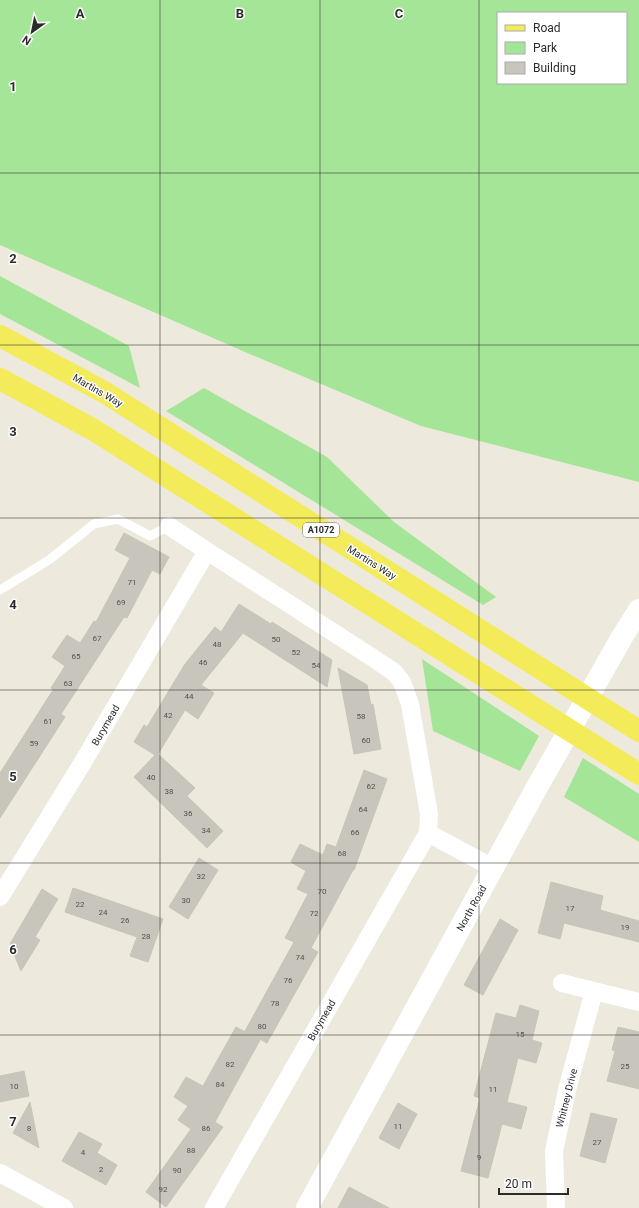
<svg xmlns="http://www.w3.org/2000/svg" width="639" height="1208" font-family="Roboto,sans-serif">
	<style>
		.green { fill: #a4e598; fill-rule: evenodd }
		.building { fill: #c8c5bc; stroke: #c8c5b6 }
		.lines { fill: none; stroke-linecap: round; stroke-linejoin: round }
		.lane { stroke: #fff; stroke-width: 9 }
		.street { stroke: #fff; stroke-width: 18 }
		.secondary { stroke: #fff; stroke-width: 22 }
		.primary { stroke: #f4eb5a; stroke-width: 22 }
		.grid { fill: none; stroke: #2b2b2b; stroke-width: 1; stroke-opacity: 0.55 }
		.labels { text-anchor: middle; stroke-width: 3; stroke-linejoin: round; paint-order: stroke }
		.number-label { font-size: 8px; fill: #52524f }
		.shield { fill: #fff; stroke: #6b6b6b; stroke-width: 1 }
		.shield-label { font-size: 9px; font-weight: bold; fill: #2b2b2b }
		.street-label { font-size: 10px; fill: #2b2b2b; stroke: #fff }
		.grid-label { font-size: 13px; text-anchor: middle; font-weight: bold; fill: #2b2b2b; stroke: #fff; stroke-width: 3; stroke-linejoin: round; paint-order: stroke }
	</style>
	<rect width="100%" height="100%" fill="#ede9dc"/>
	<path class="green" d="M0 0H639V482L421 426 245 352 0 245ZM498 13H626V83H498Z
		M0 276 129 346 140 388 0 314Z
		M204 388 327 457 394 522 496 597 483 605 166 411Z
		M422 659 539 736 520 771 433 731Z
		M583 758 639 794V842L564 797Z"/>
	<path class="building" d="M124 533 169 557 160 574 152 570 127 618 124 617 61 714 65 717 0 818V773L53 690 51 688 65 666 52 657 67 635 80 643 94 621 96 622 130 558 115 550Z
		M239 604 271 624 272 622 332 660 327 687 243 633 201 685 214 693 198 719 185 710 158 754 195 788 187 796 223 831 207 848 134 777 155 755 134 742 144 725 147 727 185 664 215 627 221 632Z
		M338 668 367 685 371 705 373 704 381 749 354 754Z
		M364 770 387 779 354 870H353L311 948 318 952 267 1043 245 1031 294 942 285 938 308 894 297 889 306 871 291 862 300 844 323 855 327 844 336 847Z
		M199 858 218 870 188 919 169 907Z
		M551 882 603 896 600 910 639 921V942L564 923 560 939 538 933Z
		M73 888 163 919 148 962 130 956 137 937 65 912Z
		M42 889 58 899 35 937 40 940 21 971 10 944Z
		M500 919 518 930 483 995 464 985Z
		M520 1005 539 1011 532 1040 542 1043 536 1063 518 1058 507 1102 527 1107 521 1129 502 1124 488 1178 461 1171 480 1098 474 1096 496 1013 516 1018Z
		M236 1027 260 1040 215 1122 223 1127 166 1207 146 1192 191 1129 178 1120 188 1106 174 1097 186 1077 203 1086Z
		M618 1027 639 1032V1089L607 1081 615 1051 612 1050Z
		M24 1071 29 1096 0 1102V1076Z
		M30 1102 39 1148 13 1133Z
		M398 1103 417 1114 399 1149 379 1138Z
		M591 1113 617 1119 605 1163 580 1156Z
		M79 1132 102 1144 97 1153 117 1165 106 1185 62 1161Z
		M349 1187 389 1208H338Z"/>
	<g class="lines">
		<path class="lane" d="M0 590 49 560 94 524 118 519 150 536 169 526"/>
		<path class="street" d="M169 526 207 551
			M0 897 83 762 207 551 370 656 394 672 402 682 410 704 429 814 428 833
			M562 983 594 991
			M0 1173 64 1208
			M214 1208 428 833 493 868
			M556 1208 554 1151 568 1086 594 991 639 1002"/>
		<path class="secondary" d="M307 1208 536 789 622 637 639 610"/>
		<path class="primary" d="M0 336 104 392 639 731
			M0 379 92 429 639 774"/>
	</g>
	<path class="grid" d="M160 0V1208M320 0V1208M479 0V1208M0 173H639M0 345H639M0 518H639M0 690H639M0 863H639M0 1035H639"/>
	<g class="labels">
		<g class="number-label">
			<text x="132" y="585">71</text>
			<text x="121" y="605">69</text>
			<text x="97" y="641">67</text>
			<text x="276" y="642">50</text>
			<text x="217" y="647">48</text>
			<text x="296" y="655">52</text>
			<text x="76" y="659">65</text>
			<text x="203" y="665">46</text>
			<text x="316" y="668">54</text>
			<text x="68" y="686">63</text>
			<text x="189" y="699">44</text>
			<text x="168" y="718">42</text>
			<text x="361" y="719">58</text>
			<text x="48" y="724">61</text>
			<text x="366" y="743">60</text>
			<text x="34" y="746">59</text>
			<text x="151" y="780">40</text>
			<text x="371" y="789">62</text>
			<text x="169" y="794">38</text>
			<text x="363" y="812">64</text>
			<text x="188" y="816">36</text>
			<text x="206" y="833">34</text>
			<text x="355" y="835">66</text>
			<text x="342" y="856">68</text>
			<text x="201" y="879">32</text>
			<text x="322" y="894">70</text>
			<text x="186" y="903">30</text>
			<text x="80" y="907">22</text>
			<text x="570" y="911">17</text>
			<text x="103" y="915">24</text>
			<text x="314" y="916">72</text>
			<text x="125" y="923">26</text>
			<text x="625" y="930">19</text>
			<text x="146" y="939">28</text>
			<text x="300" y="960">74</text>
			<text x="288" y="983">76</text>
			<text x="275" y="1006">78</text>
			<text x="262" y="1029">80</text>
			<text x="520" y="1037">15</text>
			<text x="230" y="1067">82</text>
			<text x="625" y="1069">25</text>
			<text x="220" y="1087">84</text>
			<text x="14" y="1089">10</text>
			<text x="493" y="1092">11</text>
			<text x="398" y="1129">11</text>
			<text x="29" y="1131">8</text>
			<text x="206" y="1131">86</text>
			<text x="597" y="1145">27</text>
			<text x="191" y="1153">88</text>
			<text x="83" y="1155">4</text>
			<text x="479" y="1160">9</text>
			<text x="101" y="1172">2</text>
			<text x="177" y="1173">90</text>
			<text x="163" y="1192">92</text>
		</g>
		<rect class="shield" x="303" y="523" width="36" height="14" rx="3"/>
		<g class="shield-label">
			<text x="321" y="533">A1072</text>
		</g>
		<g class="street-label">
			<text transform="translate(98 390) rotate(30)" y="4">Martins Way</text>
			<text transform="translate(372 562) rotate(32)" y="4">Martins Way</text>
			<text transform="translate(105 725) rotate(-60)" y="4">Burymead</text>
			<text transform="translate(471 908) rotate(-61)" y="4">North Road</text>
			<text transform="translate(321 1020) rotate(-60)" y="4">Burymead</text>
			<text transform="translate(566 1098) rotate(-76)" y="4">Whitney Drive</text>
		</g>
	</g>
	<g class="grid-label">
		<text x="80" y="18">A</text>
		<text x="240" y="18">B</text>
		<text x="399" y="18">C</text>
		<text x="13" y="91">1</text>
		<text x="13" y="263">2</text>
		<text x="13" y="436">3</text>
		<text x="13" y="609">4</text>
		<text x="13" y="781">5</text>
		<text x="13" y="954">6</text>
		<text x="13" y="1126">7</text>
	</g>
	<rect x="497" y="12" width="130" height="72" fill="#ffffff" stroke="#aaaaaa"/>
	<rect x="505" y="25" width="20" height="6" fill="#f4eb5a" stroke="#aaaaaa"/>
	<text x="533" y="32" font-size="12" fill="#2b2b2b">Road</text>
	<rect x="505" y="42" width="20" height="12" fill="#a4e598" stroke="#aaaaaa"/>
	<text x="533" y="52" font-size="12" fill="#2b2b2b">Park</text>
	<rect x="505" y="62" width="20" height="12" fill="#c8c5bc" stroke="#aaaaaa"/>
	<text x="533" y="72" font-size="12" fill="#2b2b2b">Building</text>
	<g transform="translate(32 32) rotate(213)" stroke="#ffffff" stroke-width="3" paint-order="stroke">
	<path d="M0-3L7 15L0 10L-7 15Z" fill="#2b2b2b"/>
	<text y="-6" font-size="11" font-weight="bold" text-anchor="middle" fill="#2b2b2b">N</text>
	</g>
	<path d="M499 1188v6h69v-6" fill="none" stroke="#2b2b2b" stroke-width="2"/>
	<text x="505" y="1188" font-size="12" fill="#2b2b2b" stroke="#ffffff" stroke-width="3" paint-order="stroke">20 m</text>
</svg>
